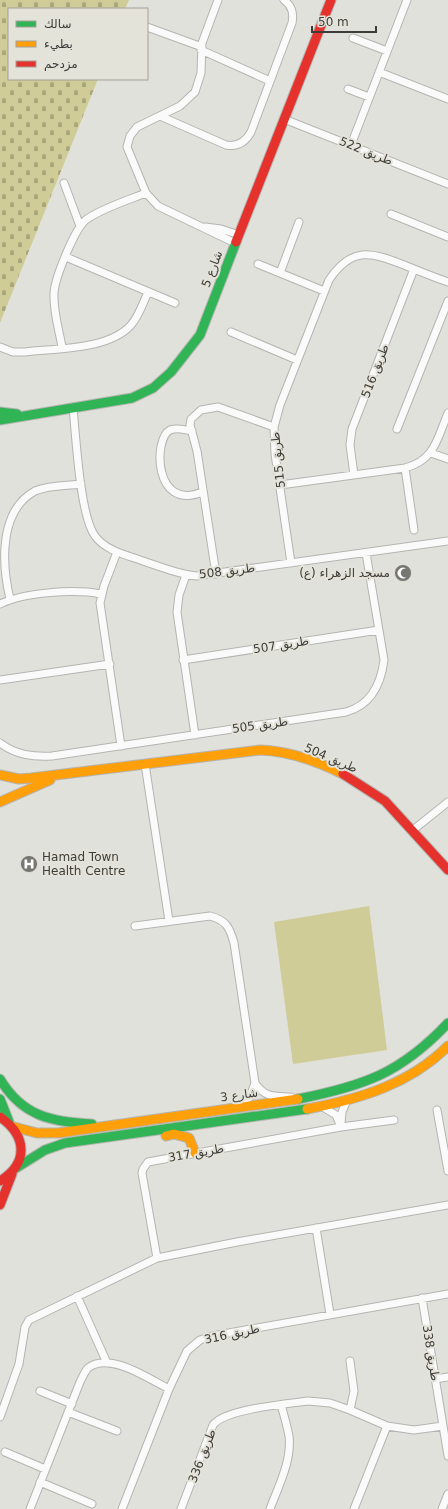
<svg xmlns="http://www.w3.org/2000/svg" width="448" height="1509" font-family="'DejaVu Sans','Noto Sans Arabic',sans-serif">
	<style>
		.grass { fill: #d0cc97 }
		.cemetery { fill: url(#cemetery-stones) }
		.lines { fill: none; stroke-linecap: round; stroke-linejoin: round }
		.street-casing { stroke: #b4b4b1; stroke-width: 9 }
		.fast-casing { stroke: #b4b4b1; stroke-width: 11 }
		.slow-casing { stroke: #b4b4b1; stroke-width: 11 }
		.jam-casing { stroke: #b4b4b1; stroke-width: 11 }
		.street { stroke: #fafafa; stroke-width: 7 }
		.fast { stroke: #30b455; stroke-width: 9 }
		.slow { stroke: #ff9f0a; stroke-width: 9 }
		.jam { stroke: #e5322d; stroke-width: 9 }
		.labels { text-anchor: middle; stroke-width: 4; stroke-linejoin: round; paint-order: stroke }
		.street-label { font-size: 12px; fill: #3d3c39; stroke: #e4e3d9 }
		.poi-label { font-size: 12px; fill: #3d3c39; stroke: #e4e3d9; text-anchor: end }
	</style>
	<defs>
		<pattern id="cemetery-stones" width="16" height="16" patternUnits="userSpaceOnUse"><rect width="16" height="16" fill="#d0cc97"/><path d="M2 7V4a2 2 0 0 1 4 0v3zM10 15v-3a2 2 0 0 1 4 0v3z" fill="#aaa77c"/></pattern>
	</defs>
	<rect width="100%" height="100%" fill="#e1e1dc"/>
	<path class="grass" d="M369 906 387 1050 293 1064 274 922Z"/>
	<path class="cemetery" d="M0 0H129L125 9H9V79H98L0 323Z"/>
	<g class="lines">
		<g class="street-casing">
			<path id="street" d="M218 0 202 43 201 73 195 92 180 106 137 127 130 136 127 147 146 193 158 206 235 243
				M147 27 202 47
				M353 38 387 51
				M201 50 270 81
				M379 72 448 99
				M348 89 369 97
				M160 116 226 145C237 147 245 143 251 132L292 23C294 13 292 6 284 0
				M284 119 448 184
				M351 145 407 0
				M64 183 80 226
				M391 214 448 237
				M205 227 221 229 239 235
				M66 257 175 303
				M258 264 324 291
				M280 273 299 222
				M231 332 297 360
				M0 347 13 352H25C56 348 109 350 131 325 139 316 143 303 148 292
				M62 347C59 330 53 311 54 293 55 278 75 227 87 219 103 208 128 200 146 193
				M73 408C76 437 80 516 95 536 106 551 127 555 143 561 161 567 177 574 196 576L448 541
				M397 429 448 301
				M192 431C185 430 177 427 170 430 153 439 154 512 202 492
				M431 453 448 459
				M405 468 414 530
				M354 475 350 445 352 429 414 269
				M280 485 405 468C435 460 437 439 448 413
				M117 552 104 586 100 603 121 746
				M291 563 275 454 274 427 280 405 329 280C352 246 371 252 404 265 419 271 433 277 448 282
				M216 574 197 451 190 425 191 419 201 410 218 407 274 427
				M186 575 179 595 177 612 195 735
				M10 599C1 561 0 510 35 491 49 485 66 486 81 484
				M0 604C25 592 74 589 101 594
				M183 660 379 630
				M0 680 110 664
				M0 743C16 755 33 757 52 756L346 712C371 705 381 684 384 660L366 553
				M145 764 169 921
				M413 830 448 802
				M135 926 210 916C226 920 230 928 234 943L255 1083C265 1098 274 1096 291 1097
				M321 1106 336 1115 341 1127
				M234 1107 250 1097 255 1083
				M437 1110 448 1171
				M341 1123 342 1112 347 1100
				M316 1228 330 1314
				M157 1258 142 1173 143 1169 148 1162 341 1127 394 1120
				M77 1296 107 1363
				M422 1298 448 1456
				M350 1361 354 1391 350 1410
				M435 1379 448 1377
				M40 1391 72 1404
				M68 1412 117 1431
				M0 1417 19 1364 25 1327 29 1320 157 1258 237 1242 448 1205
				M5 1452 45 1469
				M40 1482 92 1504
				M30 1509 80 1382C82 1378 85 1371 88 1368 109 1351 149 1379 169 1389
				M122 1509 169 1389 187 1351 200 1340 212 1336 448 1294
				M181 1509 213 1425C225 1409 286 1404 308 1401L330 1403 350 1410 387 1426 414 1430 443 1426
				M270 1509C278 1487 292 1461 289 1436 287 1426 284 1415 281 1405
				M354 1509 387 1426
				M442 1509 448 1494"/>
		</g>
		<g class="fast-casing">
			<path id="fast" d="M0 412 17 414
				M0 420 132 398 153 388 171 372 200 335 236 242
				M0 1079C22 1116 51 1122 92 1124
				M0 1099 9 1122
				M298 1099C364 1086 401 1073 448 1023
				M16 1168 45 1150 65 1143 307 1109"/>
		</g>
		<g class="slow-casing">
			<path id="slow" d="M0 775 19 779 31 778 260 750C289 751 317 761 343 774
				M0 802 50 780
				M307 1109C360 1099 410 1084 448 1046
				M14 1127 37 1133H58L298 1099
				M166 1136 174 1134 189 1138 195 1153"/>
		</g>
		<g class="jam-casing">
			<path id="jam" d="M236 242 331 0
				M343 774 385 801 448 870
				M0 1117C27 1136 29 1163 0 1181
				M0 1205 12 1174"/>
		</g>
		<use href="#street" class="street"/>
		<use href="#fast" class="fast"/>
		<use href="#slow" class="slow"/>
		<use href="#jam" class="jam"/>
	</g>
	<defs>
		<g id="mosque-disc" transform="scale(0.9)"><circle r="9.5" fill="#767672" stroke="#e4e3d9"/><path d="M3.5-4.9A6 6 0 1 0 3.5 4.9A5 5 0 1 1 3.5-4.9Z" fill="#fff"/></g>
		<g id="hospital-disc" transform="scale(0.9)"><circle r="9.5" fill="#767672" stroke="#e4e3d9"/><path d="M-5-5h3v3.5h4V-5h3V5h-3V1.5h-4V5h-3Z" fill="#fff"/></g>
	</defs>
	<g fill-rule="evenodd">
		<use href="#mosque-disc" x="403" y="573"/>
		<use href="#hospital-disc" x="29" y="864"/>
	</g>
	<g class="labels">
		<g class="street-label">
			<text transform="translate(366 151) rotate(22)" y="4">طريق 522</text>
			<text transform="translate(212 269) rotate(-69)" y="4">شارع 5</text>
			<text transform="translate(375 371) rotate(-69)" y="4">طريق 516</text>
			<text transform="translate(278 460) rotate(-96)" y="4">طريق 515</text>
			<text transform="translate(227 571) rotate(-7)" y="4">طريق 508</text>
			<text transform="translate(281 645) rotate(-9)" y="4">طريق 507</text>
			<text transform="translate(260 725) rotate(-8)" y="4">طريق 505</text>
			<text transform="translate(331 758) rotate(23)" y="4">طريق 504</text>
			<text transform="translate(239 1095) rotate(-8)" y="4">شارع 3</text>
			<text transform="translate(196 1153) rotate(-10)" y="4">طريق 317</text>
			<text transform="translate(232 1334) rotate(-12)" y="4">طريق 316</text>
			<text transform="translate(431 1353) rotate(81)" y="4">طريق 338</text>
			<text transform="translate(202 1456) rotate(-69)" y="4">طريق 336</text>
		</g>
		<g class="poi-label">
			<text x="390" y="577">مسجد الزهراء (ع)</text>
			<text x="42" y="861" text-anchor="start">Hamad Town<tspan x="42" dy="14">Health Centre</tspan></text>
		</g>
	</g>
	<rect x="8" y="8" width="140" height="72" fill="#e4e3d9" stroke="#a1a099"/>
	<rect x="16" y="21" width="20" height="6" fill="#30b455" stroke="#a1a099"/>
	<text x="44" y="28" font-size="12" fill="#3d3c39">سالك</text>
	<rect x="16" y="41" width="20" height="6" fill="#ff9f0a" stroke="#a1a099"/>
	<text x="44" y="48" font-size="12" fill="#3d3c39">بطيء</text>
	<rect x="16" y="61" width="20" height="6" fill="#e5322d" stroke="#a1a099"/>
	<text x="44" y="68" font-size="12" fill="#3d3c39">مزدحم</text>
	<path d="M312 26v6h64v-6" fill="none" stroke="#3d3c39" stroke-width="2"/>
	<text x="318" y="26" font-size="12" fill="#3d3c39" stroke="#e4e3d9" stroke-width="3" paint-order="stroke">50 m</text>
</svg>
